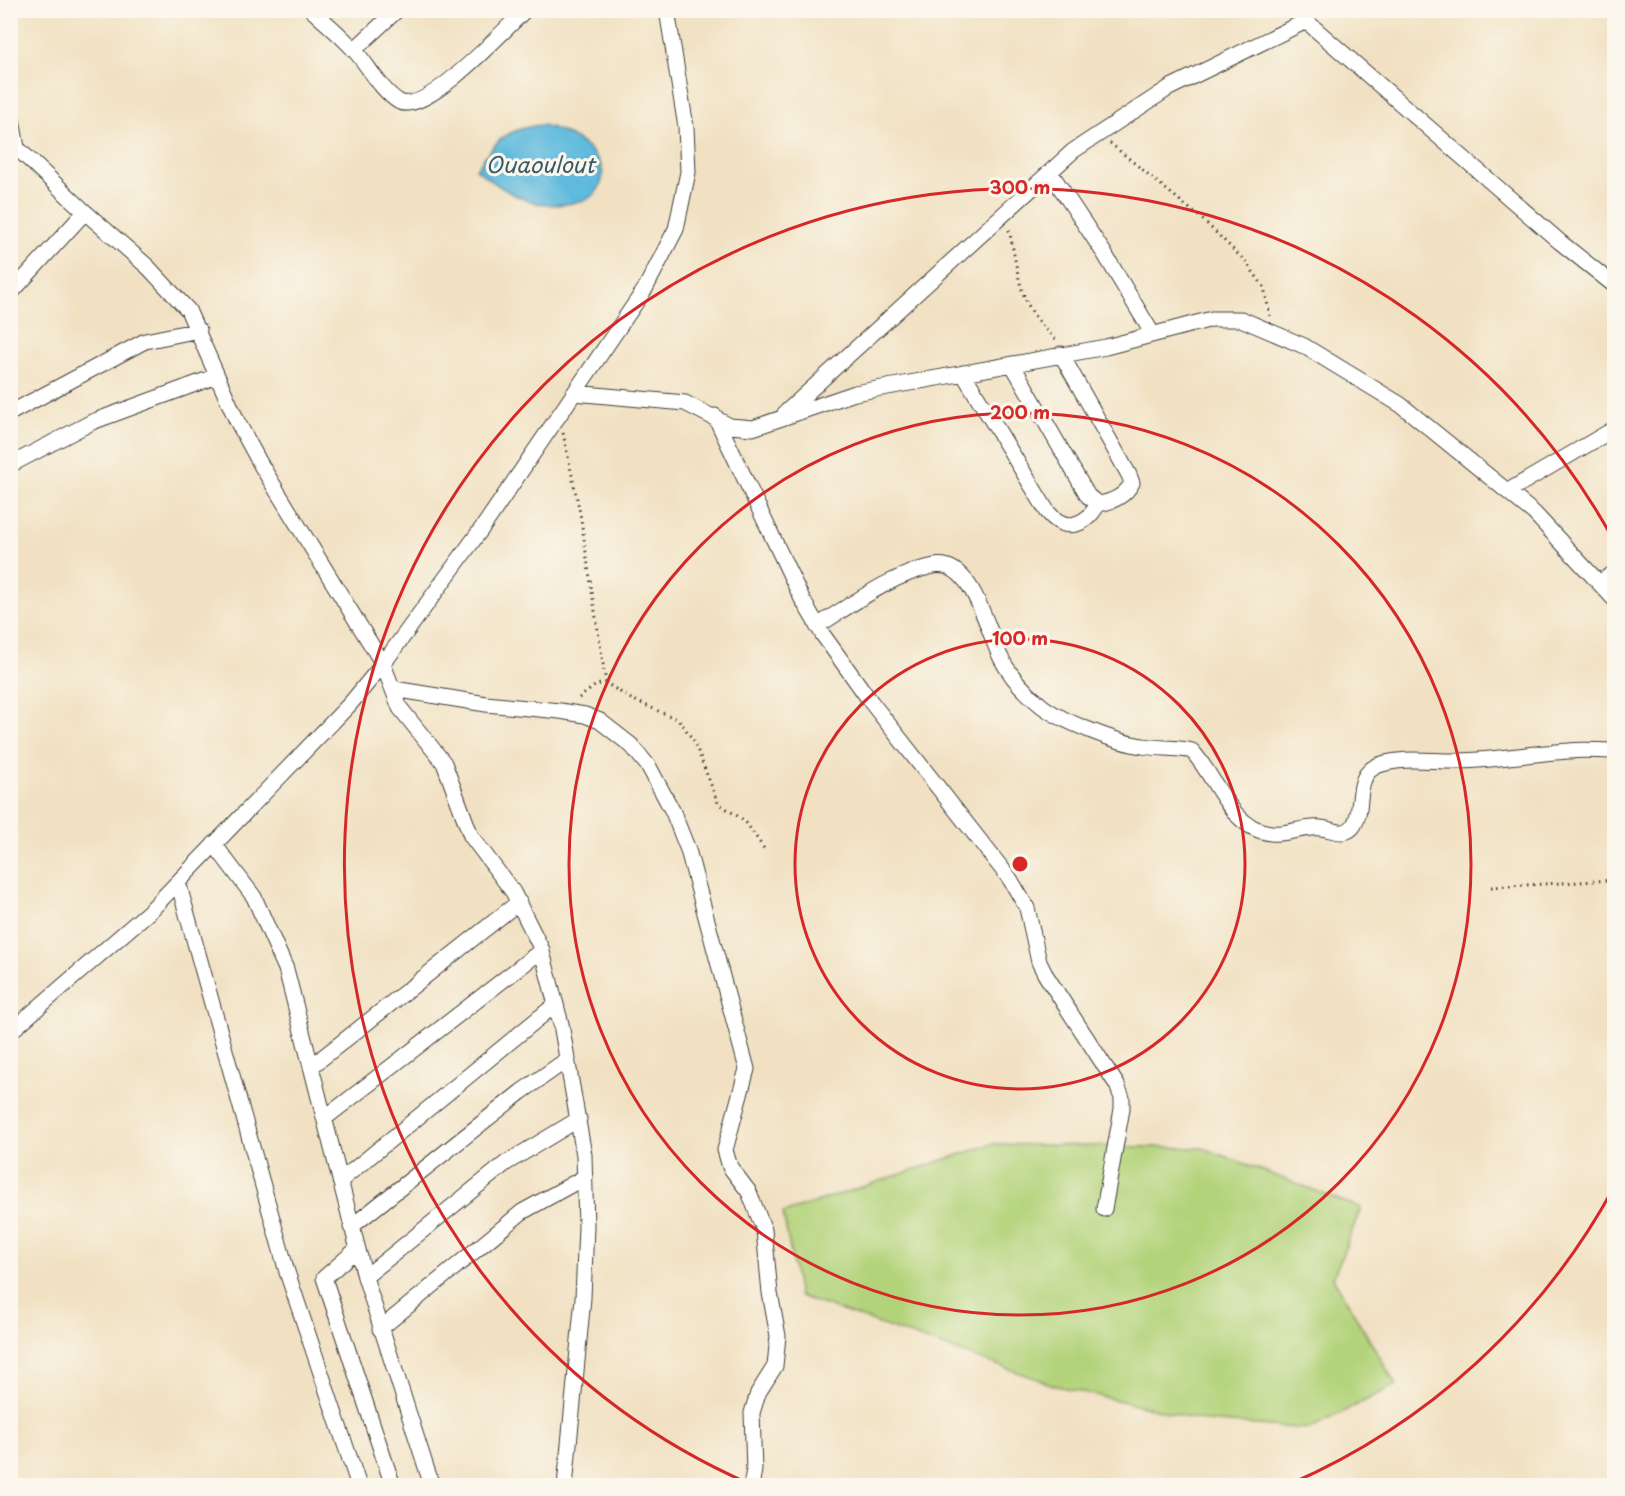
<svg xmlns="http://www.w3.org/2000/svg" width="1625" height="1496" font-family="'Playpen Sans',sans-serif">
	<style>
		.green { fill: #b3d37a; stroke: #68784b; stroke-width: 1.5 }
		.water { fill: #5fbadd; stroke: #3e6b7c; stroke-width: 1.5 }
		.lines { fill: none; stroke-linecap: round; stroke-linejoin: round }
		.minor-casing { stroke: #3c3a35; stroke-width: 17 }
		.path { stroke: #3c3a35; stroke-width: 3; stroke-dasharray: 1.5 4.5; stroke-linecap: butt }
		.minor { stroke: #fff; stroke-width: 15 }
		.ring { fill: none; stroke: #d62828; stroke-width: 3 }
		.labels { text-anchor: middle; stroke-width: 6; stroke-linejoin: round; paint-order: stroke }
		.water-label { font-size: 22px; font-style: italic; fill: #375b69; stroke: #fbf7ec }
		.centre { fill: #d62828; stroke: #fbf7ec; stroke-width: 3 }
		.ring-label { font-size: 18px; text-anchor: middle; font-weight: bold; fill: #d62828; stroke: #fbf7ec; stroke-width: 6; stroke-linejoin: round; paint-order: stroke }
	</style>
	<rect width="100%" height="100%" fill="#fbf7ec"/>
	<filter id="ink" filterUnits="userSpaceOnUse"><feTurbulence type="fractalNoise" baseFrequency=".0167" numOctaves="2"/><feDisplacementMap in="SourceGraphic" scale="12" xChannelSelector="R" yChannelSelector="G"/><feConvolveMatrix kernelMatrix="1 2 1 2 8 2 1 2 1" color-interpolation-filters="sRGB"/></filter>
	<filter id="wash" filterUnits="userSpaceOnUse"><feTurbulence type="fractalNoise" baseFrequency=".008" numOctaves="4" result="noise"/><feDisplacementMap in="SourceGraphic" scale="24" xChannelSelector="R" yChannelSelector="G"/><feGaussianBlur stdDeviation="1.35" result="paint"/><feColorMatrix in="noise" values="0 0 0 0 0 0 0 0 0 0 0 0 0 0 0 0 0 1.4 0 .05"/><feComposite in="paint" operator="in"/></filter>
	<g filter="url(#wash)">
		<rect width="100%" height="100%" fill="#f1e1c2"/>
		<path class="green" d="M992 1144 1203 1148 1361 1208 1333 1278 1396 1385 1309 1429 1206 1421 1057 1386 799 1296 783 1213Z"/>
		<path class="water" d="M542 125C565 130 616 156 599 188 593 199 583 201 572 203 534 211 504 192 476 169 497 140 505 129 542 125Z"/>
	</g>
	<g filter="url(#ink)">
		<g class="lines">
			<g class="minor-casing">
				<path id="minor" d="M312 10C327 24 343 37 356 52 369 67 381 90 398 101 424 118 505 29 525 10
					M354 50 397 10
					M10 108 17 148 85 212
					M1050 172 1104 253 1152 333
					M10 294 85 212 148 267 188 310 237 421 261 465 383 664 400 708 444 763 471 836 513 892 541 948 561 1024 584 1155 586 1227 583 1298 565 1486
					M1012 364 1088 496 1098 504C1112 502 1125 496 1132 483L1129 475 1061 354
					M963 373 1047 511C1064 533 1085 527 1098 504
					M574 393 685 403 730 426 753 428 855 393 1106 347 1212 319H1241L1304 346 1401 405 1534 513 1614 599
					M10 413 145 341 199 330
					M785 413 1073 151 1169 88 1306 21 1560 242 1614 285
					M715 416 802 599 823 635 871 702 1010 879 1027 908 1039 962 1045 974 1117 1085 1122 1098V1109L1104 1209
					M10 465 92 422 217 376
					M1508 491 1614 429
					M1599 583 1614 573
					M817 626C853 604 892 574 934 566 973 559 987 631 1001 658 1010 676 1026 693 1042 706 1061 721 1118 743 1143 746 1160 749 1176 747 1192 751 1217 778 1230 829 1271 833 1288 835 1304 826 1321 828 1332 829 1346 838 1354 825 1365 807 1353 774 1379 765 1403 756 1434 762 1460 761 1497 760 1533 753 1569 751 1584 749 1599 751 1614 751
					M394 689 486 704 560 711 585 715 600 721 632 746 649 767 673 812 688 850 747 1069 725 1150 730 1167 749 1192 764 1230 770 1293 778 1336 775 1366 758 1393 752 1413 754 1470 751 1486
					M214 844 254 897 286 969 365 1277 432 1486
					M178 882 287 1272 359 1486
					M10 1032 151 910 350 704 383 664 485 524 645 289 676 229 688 172 686 127 667 10
					M312 1066 519 902
					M325 1118 542 950
					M340 1181 556 1004
					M351 1227 521 1092 568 1059
					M357 1249 324 1278 393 1486
					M365 1277 506 1163 579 1119
					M380 1329 522 1212 585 1177"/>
			</g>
			<path class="path" d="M1321 14 1329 10
				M1110 143 1201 218 1246 262 1264 287 1270 316
				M1009 230C1020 277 1017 307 1058 341
				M563 433 580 513 606 683
				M579 698 596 685 606 683 631 699 679 720 694 741 718 803 745 821 765 850
				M1491 887 1614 880
				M579 1485 609 1486"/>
			<use href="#minor" class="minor"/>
		</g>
	</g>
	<g class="ring">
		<circle cx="1020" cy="864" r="225"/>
		<circle cx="1020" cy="864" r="451"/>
		<path d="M1614 1187A676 676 0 0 1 1290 1484M750 1484A676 676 0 1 1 1614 541"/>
	</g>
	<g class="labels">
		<g class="water-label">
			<text x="540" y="173">Ouaoulout</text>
		</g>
	</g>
	<circle cx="1020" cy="864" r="9" class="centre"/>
	<g class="ring-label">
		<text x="1020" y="194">300 m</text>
		<text x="1020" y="419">200 m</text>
		<text x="1020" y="645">100 m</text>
	</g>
	<rect width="1625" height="1496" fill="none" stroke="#fbf7ec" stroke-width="36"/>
</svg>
